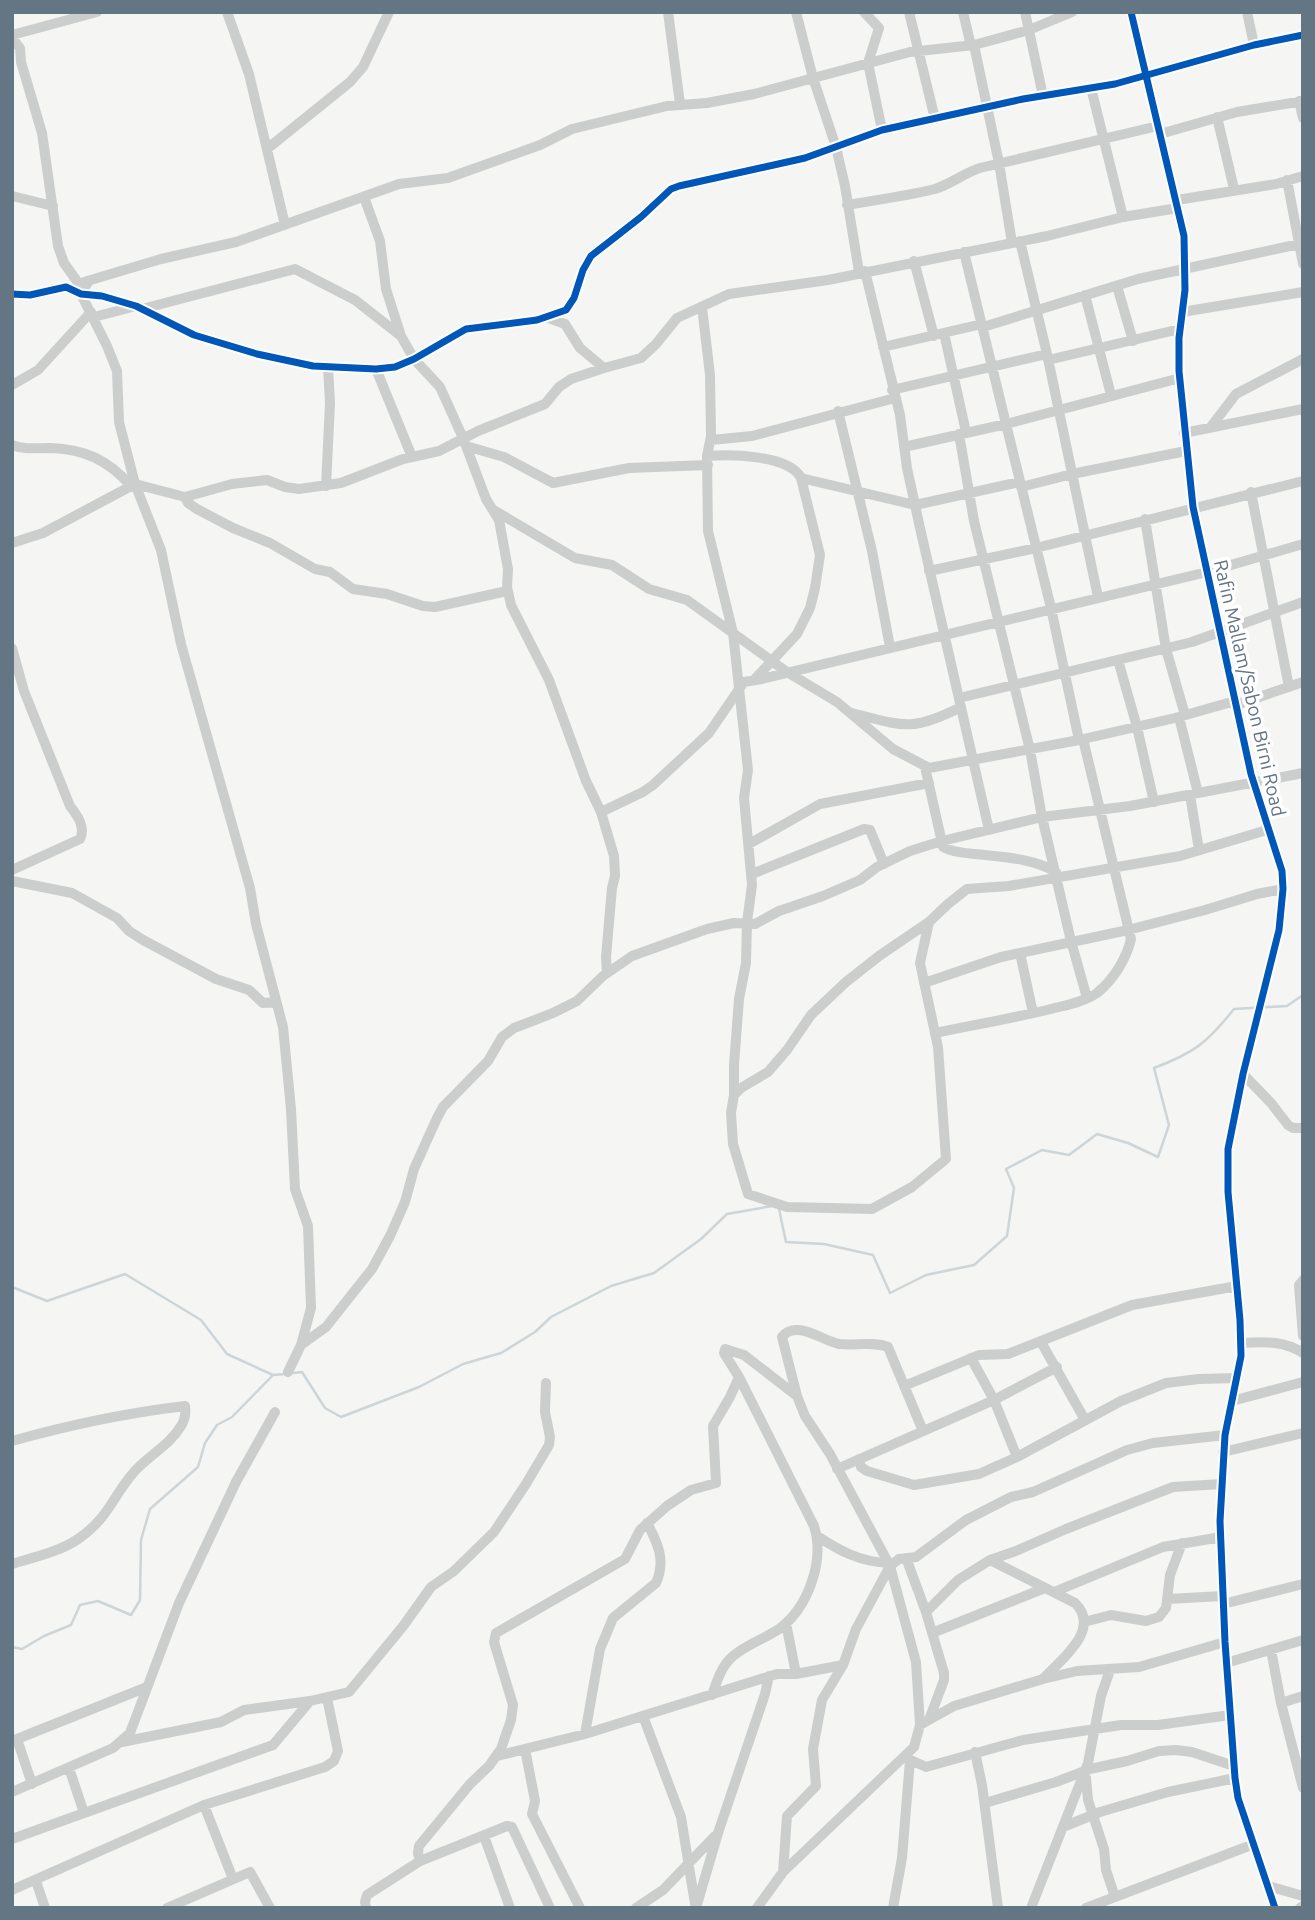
<svg xmlns="http://www.w3.org/2000/svg" width="1315" height="1920" font-family="Ubuntu,sans-serif">
	<style>
		.lines { fill: none; stroke-linecap: round; stroke-linejoin: round }
		.stream { stroke: #cdd5d8; stroke-width: 2.5 }
		.minor { stroke: #cccece; stroke-width: 10 }
		.cycleway-casing { stroke: #fff; stroke-width: 11 }
		.cycleway { stroke: #0057b8; stroke-width: 7 }
		.labels { text-anchor: middle; stroke-width: 7; stroke-linejoin: round; paint-order: stroke }
		.street-label { font-size: 19px; fill: #647584; stroke: #fff }
	</style>
	<rect width="100%" height="100%" fill="#f5f5f3"/>
	<g class="lines">
		<path class="stream" d="M779 1209 786 1242 824 1244 873 1255 890 1293 926 1275 974 1265 1007 1236 1014 1188 1006 1169 1042 1150 1069 1155 1097 1134 1128 1143 1158 1157 1169 1125 1154 1068C1194 1053 1207 1043 1234 1009L1287 1006 1303 995
			M12 1287 47 1301 125 1274 201 1320 227 1354 273 1375 286 1374
			M293 1373 302 1372 325 1408 341 1417 419 1387 463 1364 501 1353 535 1332 551 1317 611 1286 654 1273 701 1239 727 1214 772 1206
			M12 1647 22 1649 44 1636 71 1625 80 1605 98 1601 131 1615 140 1600 141 1540 150 1509 198 1467 205 1443 217 1425 232 1417 273 1375"/>
		<path class="minor" d="M227 12 249 74 285 225
			M668 12 680 104
			M796 12 813 78 836 147 845 186 859 272
			M864 12 879 28 868 63 882 130
			M909 12 935 119
			M963 12 971 46
			M1025 12 1043 96
			M1131 12 1184 236 1185 290 1179 338V371L1193 507 1251 774 1282 871 1283 889 1279 930 1243 1074 1228 1149V1192L1240 1320 1241 1356 1225 1435 1220 1521 1225 1642 1235 1778 1238 1798 1275 1908
			M1247 12 1254 45
			M12 35 97 12
			M12 38 20 48 21 62 42 133 58 246 64 263 79 284
			M974 45 999 163 1012 243
			M1091 88 1123 217
			M1299 101 1303 118
			M1217 117 1234 189
			M1160 134 1237 112 1303 101
			M267 149 350 82 363 67 389 12
			M1287 180 1303 264
			M12 196 53 206
			M364 197 380 241 386 289 401 336 414 359 440 387 463 438 486 499 499 520 508 569 507 587 511 605 549 680 586 781 601 812 614 856 615 876 612 888 606 957 607 973
			M1177 200 1276 184 1303 176
			M847 205C876 200 906 196 935 189 951 184 964 173 980 168L1158 126
			M1020 241 1047 354 1098 597
			M964 252 1051 608 1079 740
			M914 261 934 336
			M865 271 900 415 907 468 920 528 989 830
			M89 281 81 294 107 346 117 371 119 422 135 484 161 550 181 644 250 888 256 924 283 1027 291 1109 295 1189 308 1226 311 1308 301 1345 288 1372
			M84 282 161 259 236 242 399 184 448 178 540 145 572 129 667 106 707 103 754 94 910 52 974 45 1029 30 1072 12
			M1117 286 1133 341
			M12 294 30 295 66 287 81 294 102 296 136 306 194 335 257 354 313 366 376 369 395 367 414 359 466 329 537 320 566 310 574 298 583 270 591 256 641 217 671 189 679 186 805 158 882 130 1023 99 1115 84 1254 45 1303 35
			M1085 295 1111 395
			M702 307 710 375 711 436 707 456 708 531 733 633 748 770 744 798 752 885 747 922 746 963 739 999 734 1065V1095
			M142 309 295 269 355 300 401 336
			M1182 312 1303 292
			M94 317 136 306
			M546 317 565 324 580 348 604 368
			M983 327 1138 279 1299 244
			M944 333 966 432
			M883 347 982 324
			M1048 360 1180 329
			M376 369 412 457
			M12 385 38 370 91 312
			M892 390 1047 354
			M838 411 872 551 890 647
			M1210 428 1236 394 1303 359
			M1184 433 1303 409
			M959 434 974 521 1030 750 1042 817 1071 941 1087 998
			M711 440 752 436 895 398
			M12 445C25 450 36 448 50 448 85 449 108 460 131 486
			M466 446 504 457 553 483 629 468 708 465
			M904 447 1006 424 1180 378
			M707 456C731 454 789 455 801 478L820 555 815 588 810 608 797 634 754 680
			M801 478 915 505 1020 482
			M326 486 330 403 328 367
			M1021 487 1072 474 1186 451
			M1251 492 1289 687
			M185 497 188 503 197 509 233 528 270 543 315 569 330 572 353 589 387 594 423 606 435 607 507 591
			M492 509 575 558 612 565 649 589 687 600 787 672 837 702 893 749 929 768 1079 740 1175 718 1235 701
			M1145 519 1166 649 1185 715
			M12 543 43 533 135 484 185 497 232 484 267 480 285 487 299 489 341 483 403 459 439 451 478 431 545 404 559 387 571 379 604 368 641 358 656 344 677 318 729 294 828 280 1047 236 1123 217 1178 208
			M929 571 1036 548 1303 481
			M12 648 24 691 70 806C77 815 86 827 80 839L12 870
			M1118 660 1137 727 1154 802
			M959 698 1192 642 1303 602
			M1236 705 1303 682
			M852 713C903 726 912 732 961 707
			M1179 717 1198 793
			M925 767 943 847C952 852 964 853 975 854 1002 857 1033 858 1056 872
			M1190 795 1199 850
			M601 812 643 792 653 785 709 733 744 682 762 679 1207 572 1303 544
			M749 844 820 804 929 783
			M752 874 864 829 870 830 884 864
			M12 881 72 893 117 918 129 931 143 940 216 979 249 990 263 1003 276 1002
			M929 922 920 963 938 1047 946 1159 912 1187 872 1209 787 1207 748 1194 733 1144 731 1113 734 1095 741 1088 768 1072 787 1050 811 1015 846 982 879 956 929 922 948 904 967 889 1009 886 1180 856 1267 830
			M1020 953 1033 1013
			M924 983 1001 957 1128 930 1205 910 1257 894 1283 889
			M935 1033C974 1025 1013 1018 1051 1009 1066 1005 1084 1002 1097 993 1113 980 1126 960 1131 939L1083 739
			M1243 1074 1271 1103 1288 1125 1293 1128H1303
			M1303 1280 1299 1285 1303 1336
			M1041 1342 1085 1420
			M1241 1343C1264 1342 1283 1340 1303 1353
			M301 1345 326 1327 372 1269 390 1236 405 1202 414 1169 437 1118 443 1107 488 1061 502 1037 514 1028 553 1013 577 1001 603 976 632 956 707 929 734 923 755 924 779 911 823 896 860 880 877 867 910 851 942 841 1042 817 1130 806 1303 773
			M725 1349 744 1355 797 1396
			M971 1358 994 1400 1017 1457
			M904 1386 979 1355 1008 1354 1132 1305 1237 1286
			M1232 1401 1303 1382
			M12 1441C69 1425 126 1413 185 1406 186 1413 185 1420 181 1426 170 1445 148 1456 134 1472 112 1497 109 1518 78 1539 59 1552 34 1557 12 1564
			M1223 1452 1303 1433
			M859 1459 861 1467 867 1471 914 1485 979 1474 1017 1457 1121 1401 1166 1383 1199 1379 1237 1378
			M837 1469 994 1400 1057 1367
			M817 1536C840 1551 860 1562 889 1563
			M906 1558 926 1612 944 1673V1680L929 1720
			M990 1560 1075 1603C1102 1629 1061 1660 1044 1678
			M1054 1592 1163 1547 1221 1537
			M1168 1599 1222 1596
			M1223 1604 1303 1584
			M926 1612 958 1580 990 1560 1016 1551 1066 1529 1173 1487 1221 1484
			M1084 1622 1111 1615 1146 1621 1159 1617 1166 1608 1170 1575 1182 1543
			M786 1623 796 1674
			M932 1633 1045 1588
			M1271 1650 1281 1703 1303 1788
			M1226 1663 1303 1640
			M712 1695C717 1681 721 1667 732 1657 745 1645 764 1639 779 1629 808 1608 825 1561 814 1526L739 1377 724 1353 725 1349
			M1281 1703 1303 1696
			M643 1716 681 1817 695 1904
			M920 1725 954 1706 1043 1679 1077 1671 1139 1667 1225 1642
			M585 1734 600 1649 613 1618 656 1583C666 1561 658 1543 647 1523
			M17 1739 32 1784
			M12 1741 147 1687
			M122 1742 221 1722 244 1710 310 1701
			M525 1749 535 1801 532 1814 580 1908
			M975 1752 982 1785 998 1908
			M497 1756 585 1734 777 1674H796L843 1665
			M904 1757 926 1767 1023 1740 1121 1725H1158L1230 1715
			M69 1768 84 1813
			M1083 1773 1086 1778 1088 1800 1104 1849 1106 1870 1115 1897
			M12 1792 113 1748 130 1733 179 1603 236 1482 275 1412
			M985 1803 1056 1782 1090 1769 1127 1761 1159 1751 1176 1750 1192 1752 1234 1766
			M204 1805 233 1879
			M1063 1827 1100 1812 1168 1792 1235 1778
			M484 1836 510 1908
			M12 1839 273 1745 310 1701 349 1692 404 1625 431 1587 454 1571 494 1532 526 1484 549 1445 550 1437 545 1412 546 1383
			M420 1861 418 1853 419 1846 470 1784 489 1766 501 1749 511 1720 513 1705 494 1642 496 1633 625 1559 640 1530 667 1506 691 1490 716 1483 713 1426 730 1397 739 1377
			M783 1872 787 1816 816 1786 813 1749 822 1700 843 1665 856 1629 890 1566 899 1559 916 1557 966 1520 1011 1497 1033 1492 1127 1450 1153 1443 1225 1435
			M36 1881 45 1908
			M1268 1886 1303 1896
			M12 1890 204 1805 325 1767 334 1761 338 1751 327 1698
			M167 1908 250 1872 270 1908
			M366 1908 365 1902 367 1895 420 1861 507 1826 512 1827 550 1908
			M636 1908 663 1890 715 1836
			M696 1908 718 1833 765 1694 769 1676
			M757 1908 783 1872 914 1747 920 1725 916 1662 890 1566 830 1454 805 1416 797 1396 782 1337C796 1319 823 1341 839 1344 854 1346 873 1341 888 1347L923 1431
			M893 1908 902 1858 910 1760
			M1031 1908 1088 1763 1101 1696 1110 1670
			M1086 1908 1254 1844
			M1300 1908 1303 1906"/>
		<g class="cycleway-casing">
			<path id="cycleway" d="M1131 12 1184 236 1185 290 1179 338V371L1193 507 1251 774 1282 871 1283 889 1279 930 1243 1074 1228 1149V1192L1240 1320 1241 1356 1225 1435 1220 1521 1225 1642 1235 1778 1238 1798 1275 1908
				M12 294 30 295 66 287 81 294 102 296 136 306 194 335 257 354 313 366 376 369 395 367 414 359 466 329 537 320 566 310 574 298 583 270 591 256 641 217 671 189 679 186 805 158 882 130 1023 99 1115 84 1254 45 1303 35"/>
		</g>
		<use href="#cycleway" class="cycleway"/>
	</g>
	<g class="labels">
		<g class="street-label">
			<text transform="translate(1250 688) rotate(77)" y="7">Rafin Mallam/Sabon Birni Road</text>
		</g>
	</g>
	<rect width="1315" height="1920" fill="none" stroke="#647584" stroke-width="28"/>
</svg>
